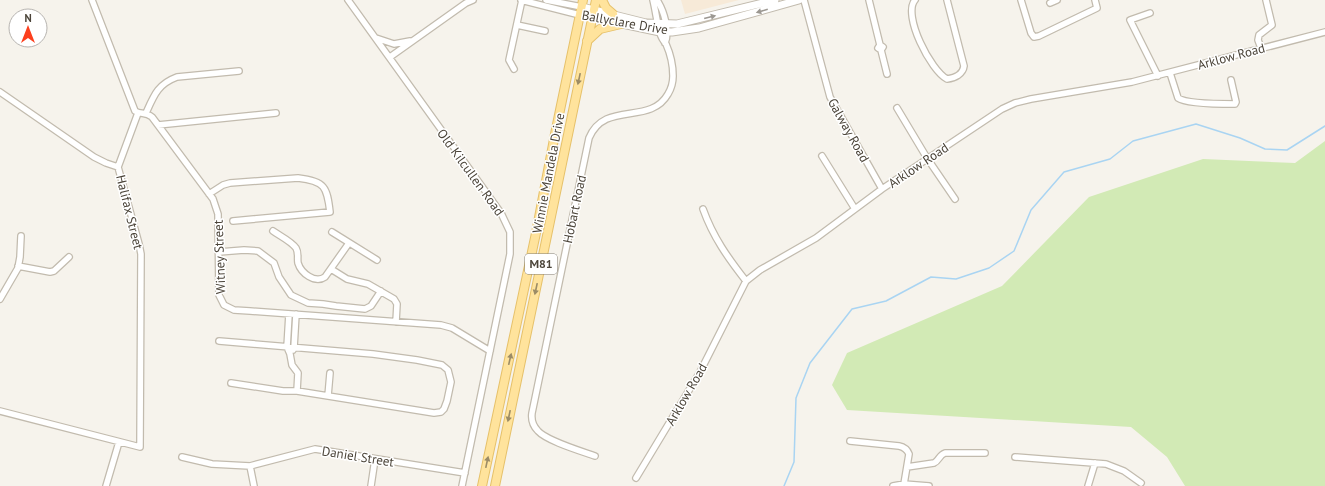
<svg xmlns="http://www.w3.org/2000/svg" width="1325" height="486" font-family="'PT Sans',sans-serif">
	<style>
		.commercial { fill: #f7ead8 }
		.green { fill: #d2eab5 }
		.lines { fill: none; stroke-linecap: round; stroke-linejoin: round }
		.stream { stroke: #a9d4f2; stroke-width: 1.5 }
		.minor-casing { stroke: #c2bbae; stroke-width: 8 }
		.tertiary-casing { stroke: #c2bbae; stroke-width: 9 }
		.primary-casing { stroke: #e6c16a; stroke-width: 10 }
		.minor { stroke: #fff; stroke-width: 5.5 }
		.tertiary { stroke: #fff; stroke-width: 7 }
		.primary { stroke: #ffe39c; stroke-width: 8 }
		.oneway { fill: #9c9892 }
		.oneway2 { fill: #9c8c66 }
		.labels { text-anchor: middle; stroke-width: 3; stroke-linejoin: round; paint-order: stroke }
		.shield { fill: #fff; stroke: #817c74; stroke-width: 1 }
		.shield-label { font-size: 12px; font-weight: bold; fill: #4b4439 }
		.street-label { font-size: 13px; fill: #4b4439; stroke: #fff }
	</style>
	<rect width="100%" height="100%" fill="#f6f3ec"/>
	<path class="commercial" d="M681 0H739L685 14Z"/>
	<path class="green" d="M1325 141V486H1185L1167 457 1131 427 847 410 832 385 847 353 1002 286 1089 197 1203 159 1295 163Z"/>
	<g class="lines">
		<path class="stream" d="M784 486 794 462 796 398 810 363 852 309 886 301 931 277 956 279 989 268 1014 251 1031 210 1064 172 1110 159 1133 141 1196 124 1240 138 1265 149 1287 150 1325 126"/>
		<g class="minor-casing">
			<path id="minor" d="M92 0 135 111C141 115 145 111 152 117L213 199 218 214 219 295 224 305 234 310 250 311 441 325 452 328 490 351
				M348 0 501 213 510 232V254L462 486
				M521 0 580 15
				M546 0 582 7
				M657 0C664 11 670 31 665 43
				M804 0 830 97 882 189
				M869 0 880 45
				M915 0C902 15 931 71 947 79 955 78 963 74 964 66L947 0
				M1021 0 1031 33 1034 37 1039 36 1095 9 1097 8 1095 0
				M1050 3 1057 0
				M1150 13 1130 20 1158 76
				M517 25 545 31
				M376 38 394 44 410 41
				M1261 48 1258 40 1259 35 1272 25 1266 0
				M881 50 878 48 880 45 883 47 881 50 887 74
				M390 57 466 3 473 0
				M514 69 509 60 522 0
				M1170 73 1178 98C1186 104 1224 104 1235 104L1236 102 1231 80
				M0 92 94 157 106 163 118 167 139 244 141 254 140 447 0 411
				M897 108 927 158 955 199
				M146 113C154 95 158 84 177 77L239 71
				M158 125 276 113
				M822 156 855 209
				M118 167 138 113
				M209 194 223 185 230 183 298 178C325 181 327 187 330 212L233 221
				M703 209C713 237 728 258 746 281
				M273 231C280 236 291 241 296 248 299 253 297 258 298 263 301 273 315 284 325 277L349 243
				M332 232 377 260
				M219 252 244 250 258 251 274 263 279 277 291 295 308 303 323 304 336 306 365 309 371 306 381 291
				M18 266 50 272 54 271 69 257
				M331 269 347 279 368 284 394 299 397 304 396 322
				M0 299 18 268 20 257 21 236
				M289 314 287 347 290 354 292 365 298 373 297 391
				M219 341 373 354 417 360 442 365 448 370 451 382 447 401 444 409 441 412 434 413 297 391H283L231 383
				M293 350 294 348 296 314
				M328 396 330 373
				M850 441 899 446C904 447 907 449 909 454L904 484
				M595 456C581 451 547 441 538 431 533 426 531 420 532 413L589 138C605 100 650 126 668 94 671 89 673 82 673 76 673 66 670 53 666 44 664 41 662 39 661 36 657 25 656 12 653 0
				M182 457 212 464 250 466 315 449 465 473
				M1015 457 1106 464 1124 471 1141 483
				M250 466 254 486
				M907 467 934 463C939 461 939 455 945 453H985
				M636 478 700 372 746 281 760 270 816 238 882 189 1002 109 1015 103 1031 99 1132 82 1325 32
				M106 486 119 442
				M371 486 375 459
				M893 486 904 484 929 486
				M1088 486 1095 463"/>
		</g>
		<g class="tertiary-casing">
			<path id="tertiary" d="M582 7 646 23 677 24 775 0
				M580 15 660 32H672L699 28 799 0"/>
		</g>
		<g class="primary-casing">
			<path id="primary" d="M602 0 606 8 613 14
				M587 41 600 29 621 24
				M482 486 536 233 555 134 583 0
				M495 486 596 0"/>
		</g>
		<use href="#minor" class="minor"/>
		<use href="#tertiary" class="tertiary"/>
		<use href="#primary" class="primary"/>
	</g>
	<defs><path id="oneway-solid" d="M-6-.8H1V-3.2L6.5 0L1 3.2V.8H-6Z"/></defs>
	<g class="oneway">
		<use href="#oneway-solid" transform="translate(762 11) rotate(164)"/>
		<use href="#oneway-solid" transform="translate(710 17) rotate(-14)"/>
	</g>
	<g class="oneway2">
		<use href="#oneway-solid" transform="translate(579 79) rotate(102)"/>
		<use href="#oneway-solid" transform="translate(536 289) rotate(102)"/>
		<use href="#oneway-solid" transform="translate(510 359) rotate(-77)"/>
		<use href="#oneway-solid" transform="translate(509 416) rotate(102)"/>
		<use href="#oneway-solid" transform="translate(487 462) rotate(-78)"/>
	</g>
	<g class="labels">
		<rect class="shield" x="525" y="254" width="32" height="20" rx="3"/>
		<g class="shield-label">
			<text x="541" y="268">M81</text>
		</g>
		<g class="street-label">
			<text transform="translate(625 22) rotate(10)" y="5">Ballyclare Drive</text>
			<text transform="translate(1231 56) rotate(-15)" y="5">Arklow Road</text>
			<text transform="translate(849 130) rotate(61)" y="5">Galway Road</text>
			<text transform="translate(918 165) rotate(-34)" y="5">Arklow Road</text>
			<text transform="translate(471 172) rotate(54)" y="5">Old Kilcullen Road</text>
			<text transform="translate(548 173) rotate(-79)" y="5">Winnie Mandela Drive</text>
			<text transform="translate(574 209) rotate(-78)" y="5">Hobart Road</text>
			<text transform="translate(130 212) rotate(76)" y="5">Halifax Street</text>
			<text transform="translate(219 257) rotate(-92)" y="5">Witney Street</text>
			<text transform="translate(686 394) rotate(-60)" y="5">Arklow Road</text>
			<text transform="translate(358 456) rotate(9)" y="5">Daniel Street</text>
		</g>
	</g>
	<g transform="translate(28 28)"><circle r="19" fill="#ffffff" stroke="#b7b4b0"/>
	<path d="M0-3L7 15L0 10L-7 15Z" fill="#fc3f1d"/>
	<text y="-6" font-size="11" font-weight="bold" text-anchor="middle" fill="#4b4439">N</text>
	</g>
</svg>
